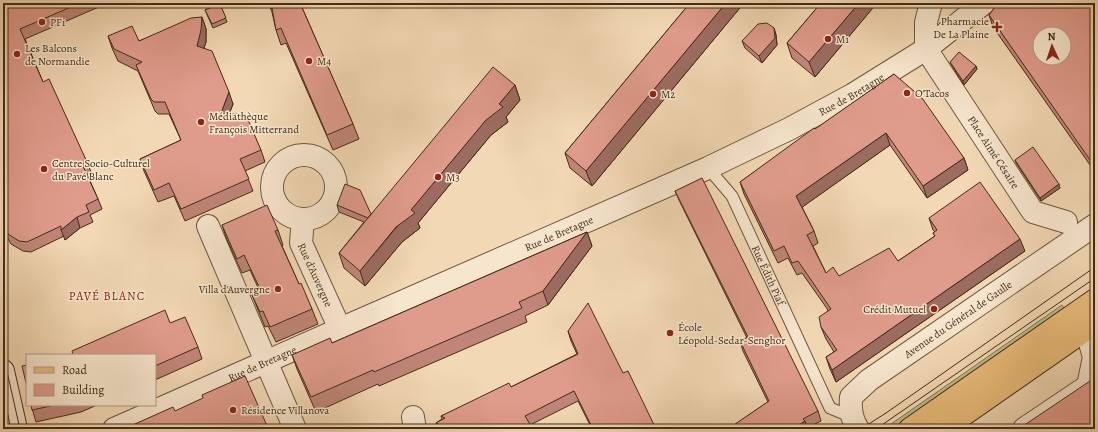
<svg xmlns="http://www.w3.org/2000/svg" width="1098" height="432" font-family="Alegreya,serif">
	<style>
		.green { fill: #bcbe8c; stroke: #7f7652 }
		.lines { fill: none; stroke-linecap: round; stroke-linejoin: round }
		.lane-casing { stroke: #6e583f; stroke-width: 13 }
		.street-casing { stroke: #6e583f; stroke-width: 24 }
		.secondary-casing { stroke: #422d18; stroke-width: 24 }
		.primary-casing { stroke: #422d18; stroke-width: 24 }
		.lane { stroke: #f7e6ce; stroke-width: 11 }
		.street { stroke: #f7e6ce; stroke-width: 22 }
		.secondary { stroke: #f7e6ce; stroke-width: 22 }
		.primary { stroke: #e9bc7a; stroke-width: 22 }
		.tram { stroke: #422d18; stroke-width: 1 }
		.wall { fill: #c08578; stroke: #422d18 }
		.shaded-wall { fill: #9c6c61; stroke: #422d18 }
		.building { fill: #df9b8b; stroke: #422d18; fill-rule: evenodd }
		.poi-dot { fill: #8f2418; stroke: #f7e6ce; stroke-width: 1.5 }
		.labels { text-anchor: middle; stroke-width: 3; stroke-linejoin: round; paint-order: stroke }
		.poi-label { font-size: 11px; fill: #422d18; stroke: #f7e6ce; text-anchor: start }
		.street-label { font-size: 11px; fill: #422d18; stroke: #f7e6ce }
		.neighbourhood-label { font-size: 12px; letter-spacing: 1px; fill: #7a1f14; stroke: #f7e6ce }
	</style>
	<rect width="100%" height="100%" fill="#f2d8b4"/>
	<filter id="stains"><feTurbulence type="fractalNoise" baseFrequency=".005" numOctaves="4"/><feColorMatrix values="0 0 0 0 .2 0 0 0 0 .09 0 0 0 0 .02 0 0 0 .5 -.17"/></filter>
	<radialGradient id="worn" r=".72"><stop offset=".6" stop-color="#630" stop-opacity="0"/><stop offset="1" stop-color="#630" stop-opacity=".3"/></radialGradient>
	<path class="green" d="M1062 305 1065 310 893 429H884Z"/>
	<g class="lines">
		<g class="lane-casing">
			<g id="lane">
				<path id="s1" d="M708 168 732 196 830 408 852 417"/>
			</g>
		</g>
		<g class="street-casing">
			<g id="street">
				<path id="s2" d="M931 3 926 22V49L1033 212 1066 222"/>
				<circle cx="304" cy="187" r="32"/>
				<path id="s3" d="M303 219 301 243 340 329"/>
				<path d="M208 226 295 429"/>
				<path d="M413 417 415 429"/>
				<path id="s4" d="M114 429 340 329 708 168 789 129 852 95 926 49 984 3"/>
				<path id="s5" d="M858 429C851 419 850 409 851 397L869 380 1095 225"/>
				<path d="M1024 429 1088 386 1094 357 1086 329"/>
			</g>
		</g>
		<g class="secondary-casing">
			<path id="secondary" d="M3 371 16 429"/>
		</g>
		<g class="primary-casing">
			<path id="primary" d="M910 429 1095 300
				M943 429 1095 323"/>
		</g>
		<use href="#lane" class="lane"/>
		<use href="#street" class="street"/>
		<use href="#secondary" class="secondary"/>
		<use href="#primary" class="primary"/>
		<path class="tram" d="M3 354 20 429
			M3 393 11 429
			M861 429 886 413 1095 267
			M876 429 1095 278"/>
	</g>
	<path class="wall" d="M3 3 11 7 19 3H108L25 39 43 82 87 162 91 172 87 174 98 199 102 209 90 215 93 222 80 228 65 240 64 236 31 252 23 251 11 244 3 229Z
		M268 3H300L353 124 359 139 333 150 286 43 281 45 276 30 272 12Z
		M690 3H744L592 186 570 168 565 153Z
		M821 3H877L815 77 792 58 787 43Z
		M1095 3V172L993 27 989 15Z
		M220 4 227 22 213 28 205 10Z
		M202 17 206 29V42L204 48 233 104 229 114 261 150 265 162 245 171 253 191 185 221 174 196 158 202 144 171 140 159 181 140 169 114H158L155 111 138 71 118 61 112 48 108 36 139 41Z
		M774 28 776 35 777 45 762 63 745 48 742 41Z
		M950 62 976 66 977 69 964 85 952 66Z
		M894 74 964 158 968 170 927 198 890 145 802 207 814 231 818 243 813 246 826 273 839 276 898 261 935 236 933 233 935 232 933 230 929 218 1025 251 836 382 830 369 826 357 834 352 826 339 821 327 828 310 802 273 797 275 788 258 778 263 744 194 740 182Z
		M515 85 520 100 506 117 508 122 491 135 418 223 420 228 402 242 365 286 344 268 339 253 364 222 339 212 337 205 371 214Z
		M1015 160 1060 188 1041 201 1016 163Z
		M675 191 818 411 821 421 807 428 808 429H728L768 402 743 351 740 341 747 338 679 200Z
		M222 225 278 230 283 245 282 246 299 284 312 309 318 324 276 342 268 326 265 327 252 295 260 292 250 270 242 273 227 240Z
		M587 232 592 246 548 305 525 316 527 322 379 386 378 384 316 412 297 369 292 355 332 343Z
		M170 323 198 347 202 359 155 380V355Z
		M568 331 623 373 656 429H592L578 401 530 425 533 429H438L436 423 442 419 441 416 511 387 577 354 571 341Z
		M31 405H97L81 412 36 422Z"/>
	<path class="shaded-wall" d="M726 3H744L592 186 586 171Z
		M859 3H877L815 77 809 62Z
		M202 17 206 29V42L201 58 197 46Z
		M774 28 776 35 777 45 762 63 759 56Z
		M976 66 977 69 964 85 963 81Z
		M515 85 520 100 506 117 508 122 491 135 418 223 420 228 402 242 365 286 360 271Z
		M229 92 233 104 225 125 221 113Z
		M886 133 890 145 801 208 796 196Z
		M964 158 968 170 927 198 923 186Z
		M1059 184 1060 188 1041 201 1040 198Z
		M77 217 80 228 65 240 61 230Z
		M587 232 592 246 548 305 543 291Z
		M1020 239 1025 251 836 382 832 370Z
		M805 421 808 429H793Z"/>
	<path class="building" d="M3 3H9L11 7 19 3H80L20 29 43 82 49 79 87 162 82 164 98 199 86 205 89 212 77 217 61 230V226L27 242 19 241 8 234 3 226Z
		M270 3H300L353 124 327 135 281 28 276 30 272 8Z
		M690 3H726L586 171 565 153Z
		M821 3H859L809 62 787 43Z
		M998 3H1095V167L989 15ZM1040 34H1064V58H1040Z
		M220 4 226 18 212 24 205 10Z
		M202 17 201 30 197 46 212 51 229 92 221 113 246 115 261 150 240 159 249 179 181 209 169 183 154 190 140 159 181 140 165 102H154L151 99 136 65 142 62 114 49 108 36 132 26 139 41 191 18Z
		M767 23 774 28 775 38 759 56 742 41 758 24Z
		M959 52 976 66 963 81 950 62Z
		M493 67 515 85 499 104 503 107 486 120 411 210 415 213 396 227 360 271 339 253Z
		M894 74 922 98 964 158 923 186 886 133 796 196 814 231 807 235 826 273 833 267 839 276 889 248 898 261 935 236 933 233 937 230 929 218 980 182 1020 239 832 370 826 357 837 350 821 327 819 317 831 309 798 261 792 263 784 246 774 251 740 182 814 128 815 129Z
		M1033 147 1059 184 1040 198 1015 160Z
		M702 178 818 411 803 419 805 421 793 429H728L769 401 740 341 748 337 675 191Z
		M345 184 360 190 371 214 368 218 337 205Z
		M267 205 278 230 275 231 299 284 301 283 312 309 270 327 263 311 260 312 252 295 261 291 244 255 237 259 222 225Z
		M587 232 543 291 519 302 522 308 374 372 373 370 311 397 292 355 330 338 332 343Z
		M588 303 623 373 628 371 656 429H593L574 391 525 416 533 429H446L436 423 445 418 441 416 509 383 511 387 578 354 568 331Z
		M165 310 170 323 185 317 198 347 155 366V355H73L72 351Z
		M27 365V387L22 366Z
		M245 376 268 428 265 429H126V428L173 407 175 411 203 398 202 395Z
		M1090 381 1095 388V429H1015L1019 427 1026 424Z
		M31 405H55L32 410Z"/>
	<g class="poi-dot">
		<circle cx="42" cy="22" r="4"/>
		<path d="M995 21h4v4h4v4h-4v4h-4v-4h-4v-4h4z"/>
		<circle cx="828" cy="39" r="4"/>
		<circle cx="17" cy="54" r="4"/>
		<circle cx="309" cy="61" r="4"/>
		<circle cx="907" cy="93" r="4"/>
		<circle cx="653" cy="94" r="4"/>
		<circle cx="201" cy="122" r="4"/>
		<circle cx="44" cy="169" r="4"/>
		<circle cx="438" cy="177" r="4"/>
		<circle cx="278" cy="289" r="4"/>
		<circle cx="934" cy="309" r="4"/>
		<circle cx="670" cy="333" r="4"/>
		<circle cx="233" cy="410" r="4"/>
	</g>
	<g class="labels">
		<g class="poi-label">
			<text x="989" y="25" text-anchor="end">Pharmacie<tspan x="989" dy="13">De La Plaine</tspan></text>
			<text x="50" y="26">PF1</text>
			<text x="836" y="43">M1</text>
			<text x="25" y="52">Les Balcons<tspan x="25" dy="13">de Normandie</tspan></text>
			<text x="317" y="65">M4</text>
			<text x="915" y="97">O'Tacos</text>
			<text x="661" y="98">M2</text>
			<text x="209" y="120">Médiathèque<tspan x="209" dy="13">François Mitterrand</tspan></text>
			<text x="52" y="167">Centre Socio-Culturel<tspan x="52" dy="13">du Pavé Blanc</tspan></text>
			<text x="446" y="181">M3</text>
			<text x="270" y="293" text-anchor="end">Villa d'Auvergne</text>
			<text x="926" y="313" text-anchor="end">Crédit Mutuel</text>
			<text x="678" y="331">École<tspan x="678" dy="13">Léopold-Sedar-Senghor</tspan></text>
			<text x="241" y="414">Résidence Villanova</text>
		</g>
		<g class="street-label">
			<text dy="4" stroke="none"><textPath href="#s4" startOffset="810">Rue de Bretagne</textPath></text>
			<text dy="4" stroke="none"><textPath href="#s2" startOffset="170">Place Aimé Césaire</textPath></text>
			<text dy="4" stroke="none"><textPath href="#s4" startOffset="486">Rue de Bretagne</textPath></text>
			<text dy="4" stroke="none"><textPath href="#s3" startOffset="59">Rue d'Auvergne</textPath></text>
			<text dy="4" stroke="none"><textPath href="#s1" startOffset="124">Rue Édith Piaf</textPath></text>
			<text dy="4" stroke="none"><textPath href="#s5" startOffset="166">Avenue du Général de Gaulle</textPath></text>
			<text dy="4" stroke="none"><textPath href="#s4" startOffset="162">Rue de Bretagne</textPath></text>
		</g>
		<g class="neighbourhood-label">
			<text x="107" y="300">PAVÉ BLANC</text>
		</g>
	</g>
	<rect width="1098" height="432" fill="none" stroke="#f2d8b4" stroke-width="16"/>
	<rect x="4" y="4" width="1090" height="424" fill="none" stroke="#422d18" stroke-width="2"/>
	<rect x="8" y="8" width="1082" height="416" fill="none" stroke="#422d18"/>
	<rect x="26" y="354" width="130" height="52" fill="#f7e6ce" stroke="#af9c85"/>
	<rect x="34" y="367" width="20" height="6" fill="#e9bc7a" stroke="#af9c85"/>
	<text x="62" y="374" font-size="12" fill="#422d18">Road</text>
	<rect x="34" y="384" width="20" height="12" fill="#df9b8b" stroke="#af9c85"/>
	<text x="62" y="394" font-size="12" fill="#422d18">Building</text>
	<g transform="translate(1052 46) rotate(357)"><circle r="19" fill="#f7e6ce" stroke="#af9c85"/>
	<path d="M0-3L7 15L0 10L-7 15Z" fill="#8f2418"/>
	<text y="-6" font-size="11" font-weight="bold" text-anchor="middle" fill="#422d18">N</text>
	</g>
	<rect width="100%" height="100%" filter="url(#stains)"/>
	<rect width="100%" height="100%" fill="url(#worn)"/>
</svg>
